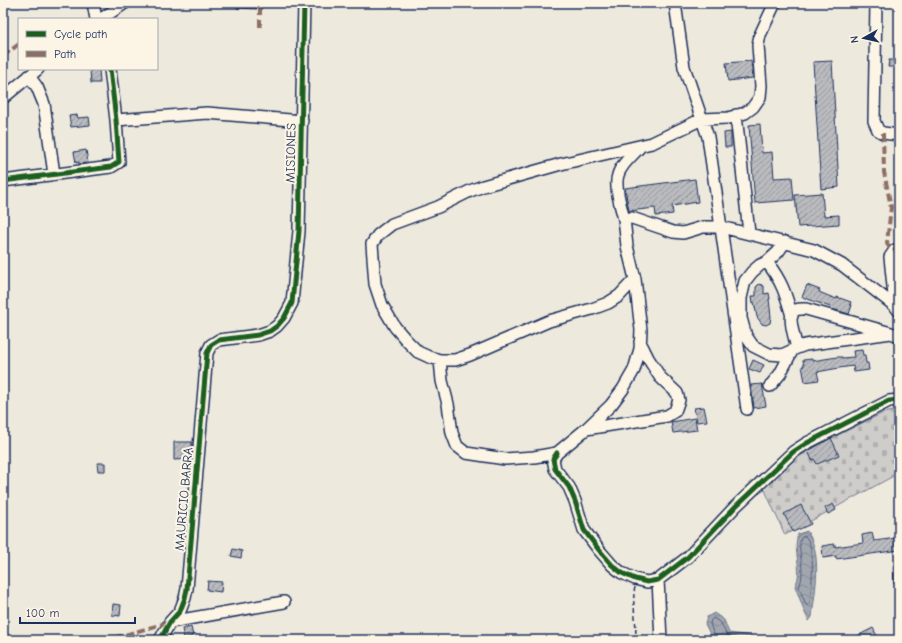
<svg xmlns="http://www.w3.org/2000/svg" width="902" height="643" font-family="'Comic Neue',sans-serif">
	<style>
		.cemetery { fill: url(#cemetery-stones); stroke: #757e94 }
		.water { fill: url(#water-waves); stroke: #6c778f }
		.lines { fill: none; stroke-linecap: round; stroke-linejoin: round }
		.shore { stroke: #515f7e; stroke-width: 1 }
		.building { fill: url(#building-hatch); stroke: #1b2f5e }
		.minor-casing { stroke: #1b2f5e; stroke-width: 14 }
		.path { stroke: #1b2f5e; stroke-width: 1.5; stroke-dasharray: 4 3; stroke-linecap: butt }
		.minor { stroke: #fcf5e5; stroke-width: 11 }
		.quiet { stroke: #8d6e63; stroke-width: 4; stroke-dasharray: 8 4; stroke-linecap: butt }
		.cycleway-casing { stroke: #fcf5e5; stroke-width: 8 }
		.cycleway { stroke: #1b5e20; stroke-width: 5 }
		.labels { text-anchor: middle; stroke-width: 4; stroke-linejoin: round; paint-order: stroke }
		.street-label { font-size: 13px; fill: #1b2f5e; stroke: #fcf5e5 }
	</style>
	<defs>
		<pattern id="cemetery-stones" width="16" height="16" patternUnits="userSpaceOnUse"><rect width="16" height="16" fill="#cfcdca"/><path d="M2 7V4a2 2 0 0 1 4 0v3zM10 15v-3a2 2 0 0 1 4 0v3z" fill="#b1b0b0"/></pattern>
		<pattern id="water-waves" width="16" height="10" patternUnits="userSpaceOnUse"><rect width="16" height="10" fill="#a2a7af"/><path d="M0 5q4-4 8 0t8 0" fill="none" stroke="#838892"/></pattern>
		<pattern id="building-hatch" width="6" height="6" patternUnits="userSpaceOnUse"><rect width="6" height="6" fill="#babbbe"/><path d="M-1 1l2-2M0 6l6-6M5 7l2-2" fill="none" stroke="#96989e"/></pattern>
	</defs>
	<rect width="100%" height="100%" fill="#eee9dd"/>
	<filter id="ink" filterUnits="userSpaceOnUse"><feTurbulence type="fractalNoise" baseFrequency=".025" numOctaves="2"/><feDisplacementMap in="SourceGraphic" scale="8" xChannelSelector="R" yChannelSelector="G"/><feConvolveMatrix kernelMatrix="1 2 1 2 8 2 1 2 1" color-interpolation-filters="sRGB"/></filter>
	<g filter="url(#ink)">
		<path class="cemetery" d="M899 410V473L785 535 764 488 782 469 813 447 883 413Z"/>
		<path class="water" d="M807 531C823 555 815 590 812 617L809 621 805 613 795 586C804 570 792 551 798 534Z
			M714 613 724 620 729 633 751 636 752 640H713L705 624 707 617Z"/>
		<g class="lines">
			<path class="shore" d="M805 536C817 546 811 589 810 604L808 606 806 605 799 587C807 571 796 549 801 538Z
				M716 640 710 624 711 620 713 618 721 623 727 636 748 640"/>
		</g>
		<path class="building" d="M237 3H257V9L237 8Z
			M889 60H899L898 67H888Z
			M751 61 753 78 728 81 726 63Z
			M832 61 839 187 821 189 813 62Z
			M99 69 100 83H91L90 70Z
			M77 115 78 118 89 117 90 125 71 127 69 116Z
			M760 124 762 153 772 152 774 178 792 177 794 200 755 203 749 125Z
			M731 132V147H725L724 133Z
			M86 150 88 163 79 164V162L76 163 74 152Z
			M695 179 698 202 672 206 673 214 656 216 655 208 629 211 625 188Z
			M822 193 824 216 839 215V224L798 227 795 195Z
			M759 284 764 286V294L769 293 770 299H769L771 317 770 323 766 325 762 324 757 317 754 302 753 303 752 296H756V287Z
			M807 285 820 290 819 292 831 297 837 299V297L851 302 850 305H852L849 314 832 309 833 308 802 297Z
			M862 350 863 355H865L866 363H868L869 370 854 372 853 366 839 368 817 372 819 380 805 382 802 366H804L803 360 812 359V361L837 357H842V358L854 357 853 351Z
			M753 360 764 365 760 373 749 369Z
			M762 384 766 406 754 408 751 385Z
			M704 407 707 421 697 422 694 408Z
			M695 418 697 430 673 433 671 422Z
			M831 438 839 455 817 464 814 459 812 460 808 451Z
			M174 442H192L191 459 174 460Z
			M97 463H105V471H98Z
			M833 504 836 510 828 514 825 508Z
			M801 505 811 524 793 532 784 514Z
			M872 533 874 541 897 538V542H899V550L836 559V556L823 558 822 546 835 544V547L863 543 862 535Z
			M233 549 242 551 241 558 231 556Z
			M899 565V584H894L893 566Z
			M208 581 222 582 221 592 207 590Z
			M113 604 121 605 120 616 112 615Z
			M191 627 193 636 184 638 182 629Z
			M873 628 879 640H850L865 632Z"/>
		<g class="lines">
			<g class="minor-casing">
				<path id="minor" d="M93 3 96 19
					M675 3 684 67 708 137 747 409
					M876 3 874 121 878 130 883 133 899 135
					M101 19 125 3
					M29 76 37 87 44 104 54 174
					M3 98 38 69
					M736 115 749 233
					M116 120 207 113 302 121
					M3 181 111 167 119 162 116 120 110 69
					M624 219C621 207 614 186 618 175 621 164 633 155 640 147
					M785 242 778 252 767 262 760 265 752 272 745 281 741 298V318L746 336 753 346 769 354 782 355 797 348
					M767 262C782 282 785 292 792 316
					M635 279 619 296 608 303 592 309 549 321 470 355 455 360H440L429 357 418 352 407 341 395 327 382 305 375 284 372 244 378 235 392 224 438 207 470 191 483 186 561 164 652 143 702 119 728 118 745 113 753 107 760 97 761 86 758 45 760 35 775 3
					M895 306 890 257 895 250 899 249
					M899 311 895 306 842 265 814 250 721 227H703L683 233 673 232 632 218 624 219 627 246 635 279 641 330 640 349 634 370 623 389 611 405 586 429 557 453 553 459 555 469 569 487 575 501 584 530 599 550 612 565 622 573 635 579 647 582 658 580 688 557 736 506 793 452 807 443 889 401 899 400
					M891 333 805 345 797 348C795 340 788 318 793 312 796 308 802 309 806 309L891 333 899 336
					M440 360 442 381 448 404 452 433 457 446 466 453 505 459 534 457 557 453
					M770 386 780 374 792 351
					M586 429 667 416 675 411 679 400 677 393 660 377 648 358 640 342
					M658 580 661 640
					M170 622 284 602
					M160 640 170 622 180 611 185 598 187 589 207 353 211 345 219 340 258 335 270 331 277 326 284 318 292 303 299 231 304 3"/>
			</g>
			<path class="path" d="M635 640C638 622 631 605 635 587"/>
			<use href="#minor" class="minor"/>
			<path class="quiet" d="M260 27V3
				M3 56 19 44
				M883 133 884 172 891 207 887 243 889 247 895 250
				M78 640 117 637 170 622"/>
			<g class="cycleway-casing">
				<path id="cycleway" d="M3 181 111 167 119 162 116 120 110 69
					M557 453 553 459 555 469 569 487 575 501 584 530 599 550 612 565 622 573 635 579 647 582 658 580 688 557 736 506 793 452 807 443 889 401 899 400
					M160 640 170 622 180 611 185 598 187 589 207 353 211 345 219 340 258 335 270 331 277 326 284 318 292 303 299 231 304 3"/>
			</g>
			<use href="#cycleway" class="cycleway"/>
		</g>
	</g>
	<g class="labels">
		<g class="street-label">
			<text transform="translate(290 153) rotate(-89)" y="5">MISIONES</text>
			<text transform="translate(183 499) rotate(-85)" y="5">MAURICIO BARRA</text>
		</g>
	</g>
	<rect width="902" height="643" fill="none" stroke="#fcf5e5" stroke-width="16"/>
	<rect x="8" y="8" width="886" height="627" fill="none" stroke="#1b2f5e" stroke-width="1.5" filter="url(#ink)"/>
	<rect x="18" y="18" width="140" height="52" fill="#fcf5e5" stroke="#a2a6af"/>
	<rect x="26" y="31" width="20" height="6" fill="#1b5e20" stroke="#a2a6af"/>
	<text x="54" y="38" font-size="12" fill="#1b2f5e">Cycle path</text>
	<rect x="26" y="51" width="20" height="6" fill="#8d6e63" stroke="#a2a6af"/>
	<text x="54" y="58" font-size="12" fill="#1b2f5e">Path</text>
	<g transform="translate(864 38) rotate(262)" stroke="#fcf5e5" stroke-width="3" paint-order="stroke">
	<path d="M0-3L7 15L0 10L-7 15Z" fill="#1b2f5e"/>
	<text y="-6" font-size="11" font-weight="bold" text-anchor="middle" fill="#1b2f5e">N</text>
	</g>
	<path d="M20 617v6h115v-6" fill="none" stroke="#1b2f5e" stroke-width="2"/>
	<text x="26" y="617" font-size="12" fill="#1b2f5e" stroke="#fcf5e5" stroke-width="3" paint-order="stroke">100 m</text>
</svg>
